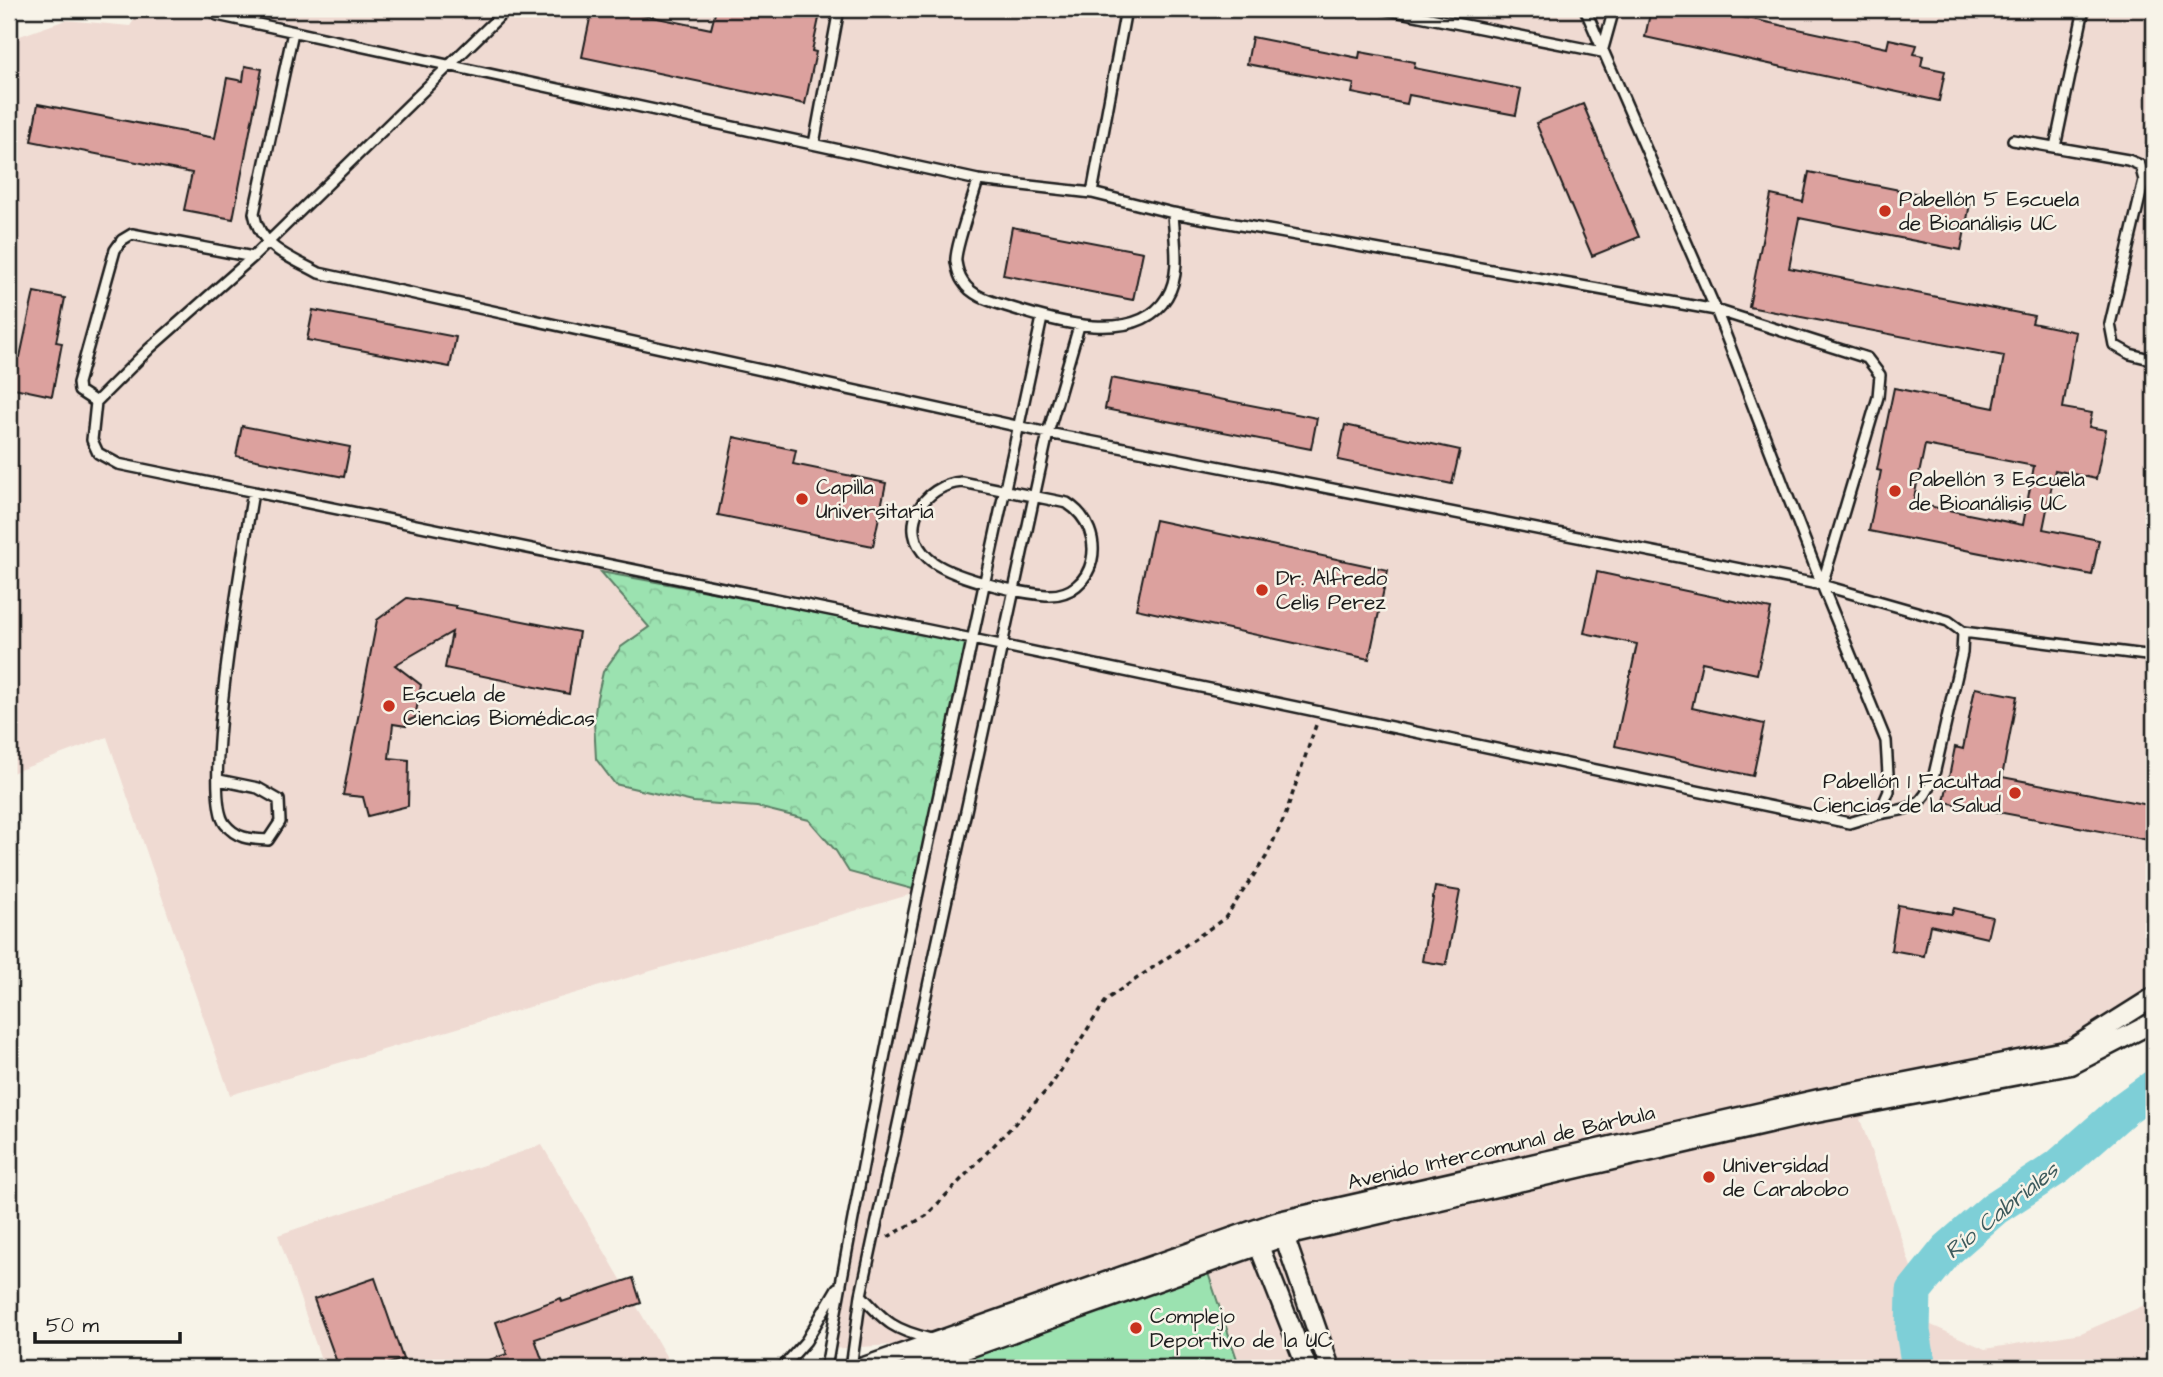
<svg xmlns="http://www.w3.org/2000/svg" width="2163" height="1377" font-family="'Architects Daughter',sans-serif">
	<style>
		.built { fill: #efdad2 }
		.forest { fill: url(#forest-crowns); stroke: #5c7f66; stroke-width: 2 }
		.garden { fill: #9be2b0; stroke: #5c7f66; stroke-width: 2 }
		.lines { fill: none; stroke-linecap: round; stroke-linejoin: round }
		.river { stroke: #7ecfd7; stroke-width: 35 }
		.building { fill: #dca19e; stroke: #1c1c1c; stroke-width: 2; fill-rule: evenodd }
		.lane-casing { stroke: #1c1c1c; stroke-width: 14 }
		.street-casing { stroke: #1c1c1c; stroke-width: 23 }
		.path { stroke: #1c1c1c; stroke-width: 3.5; stroke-dasharray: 5 5; stroke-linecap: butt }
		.lane { stroke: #f7f3e8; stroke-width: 9 }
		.street { stroke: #f7f3e8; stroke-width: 18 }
		.poi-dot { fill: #c8321e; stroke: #f7f3e8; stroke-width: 2.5 }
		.labels { text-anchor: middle; stroke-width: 5; stroke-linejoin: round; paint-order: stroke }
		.poi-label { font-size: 21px; fill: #1c1c1c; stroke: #f7f3e8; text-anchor: start }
		.street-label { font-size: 21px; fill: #1c1c1c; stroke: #f7f3e8 }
		.water-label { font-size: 23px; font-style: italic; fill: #3e5b5d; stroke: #f7f3e8 }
	</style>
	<defs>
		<pattern id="forest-crowns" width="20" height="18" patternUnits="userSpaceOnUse" patternTransform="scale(1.75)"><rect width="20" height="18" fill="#9be2b0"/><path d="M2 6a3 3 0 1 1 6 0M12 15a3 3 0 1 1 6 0" fill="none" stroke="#85c197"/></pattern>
	</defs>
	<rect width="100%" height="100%" fill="#f7f3e8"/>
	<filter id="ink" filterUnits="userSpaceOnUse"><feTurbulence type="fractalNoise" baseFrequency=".0143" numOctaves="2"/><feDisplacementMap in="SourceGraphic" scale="14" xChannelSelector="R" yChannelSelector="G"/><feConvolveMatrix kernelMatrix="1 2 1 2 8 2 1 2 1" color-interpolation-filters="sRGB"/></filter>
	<g filter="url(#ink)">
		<path class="built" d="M141 9H2154V997L2070 1050 1279 1221 940 1342 829 1349 919 892 230 1095 107 737 9 774V79L14 38 66 20 130 26Z
			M1910 1096 1860 1119 1931 1325 1985 1349 2081 1333 2154 1301V1368H912L1285 1236Z
			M542 1145 673 1368H324L278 1235Z"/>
		<path class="forest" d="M601 572 972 639 920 891 849 872 836 851 809 820 757 807 693 802 615 784 596 759 594 721 597 698 603 672 621 647 649 627Z"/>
		<path class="garden" d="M1208 1273 1240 1368H941L1121 1298Z"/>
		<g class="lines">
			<path class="river" d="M1919 1368 1913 1331 1914 1291 1947 1250 1995 1208 2058 1167 2125 1108 2154 1087"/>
		</g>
		<path class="building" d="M592 9H614L711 29 716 9H821L812 51 816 52 805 104 582 57Z
			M1651 9H1705L1887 48 1889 39 1917 45 1914 54 1923 56 1921 66 1945 71 1939 101 1645 37Z
			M1252 37 1359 58 1360 52 1415 62 1414 68 1521 89 1516 115 1409 95 1407 104 1352 93 1354 84 1247 64Z
			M245 66 262 69 233 219 184 210 192 173 31 141 38 104 215 138 227 78 243 81Z
			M1583 104 1639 237 1592 256 1536 123Z
			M1809 172 1970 204 1961 250 1799 218 1789 268 2034 316 2032 323 2076 332 2063 408 2092 413 2089 427 2106 430 2096 479 2055 470 2043 529 2099 540 2092 575 1869 531 1881 471 1877 470 1894 388 1994 408 2004 356 1749 307 1771 195 1803 202ZM1925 445 2034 466 2023 525 1913 503Z
			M1012 227 1143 252 1133 300 1003 275Z
			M34 292 65 298 56 342 62 343 52 396 9 387V355L20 357Z
			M313 310 456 337 450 367 307 340Z
			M1111 378 1317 418 1311 449 1105 409Z
			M1345 425 1460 450 1452 484 1338 460Z
			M242 426 350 447 344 477 236 456Z
			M734 437 796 450 793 464 886 483 873 546 718 515Z
			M1155 520 1388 570 1369 659 1136 609Z
			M1597 572 1771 609 1757 674 1702 662 1692 708 1764 724 1753 776 1615 746 1637 644 1584 633Z
			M407 598 456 606V608L579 632 569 694 445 668 452 632 395 665 421 685 415 718 407 721 406 726 393 724 389 758 409 760 408 806 368 816 363 797 343 795 377 620Z
			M1975 688 2017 696 2002 777 2154 806V841L1944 802 1955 747 1963 749Z
			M1435 887 1460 891 1446 965 1422 961Z
			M1898 905 1952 914 1954 908 1992 917 1987 938 1930 925 1924 956 1891 950Z
			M375 1278 403 1359 376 1368H339L314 1299Z
			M633 1278 641 1303 535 1339 545 1368H472V1366L507 1354 496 1322 561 1298 562 1302Z"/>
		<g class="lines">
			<g class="lane-casing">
				<path id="lane" d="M507 9 253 257 150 348 96 402 92 440 98 453 118 464 972 639 1849 823 1879 814 1889 791 1886 741 1822 585 1716 310 1585 9
					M1384 9 1602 52 1614 9
					M217 15 978 180 1092 193 1173 213 1716 310 1867 358 1880 375 1878 397 1822 585
					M293 32 254 213C260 248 290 257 319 273L1048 433 1822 585 1948 621 1963 632 1962 653 1933 779C1921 810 1910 808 1879 814
					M2013 140 2128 160 2140 165 2144 180 2110 324 2114 345 2130 354 2154 360
					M814 144 839 9
					M2055 147 2084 9
					M978 180C974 196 954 250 956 262 957 268 960 278 963 282 972 297 994 302 1009 307 1053 321 1137 347 1167 297 1182 273 1174 239 1173 213
					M1092 193 1126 9
					M96 402 79 391 78 383 115 250 122 240 132 234 253 257
					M962 482 1067 503C1111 531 1096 598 1046 595 1018 593 948 577 928 558 896 528 923 485 962 482Z
					M1963 632 2154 656
					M219 780 258 788 279 800 280 822 268 840C250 839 237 839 225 824 200 792 245 542 253 492
					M861 1295C886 1323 894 1330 931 1339
					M782 1368 806 1341 837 1288
					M826 1368C887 1016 967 667 1042 318
					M851 1368 861 1295 1048 433 1079 326"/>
			</g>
			<g class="street-casing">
				<path id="street" d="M1281 1227 1330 1368
					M1255 1236 1307 1368
					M861 1368 1279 1221 1819 1099 2070 1050 2154 997
					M912 1368 1285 1236 1811 1114 2071 1065 2154 1022"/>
			</g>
			<path class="path" d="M888 1237 926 1216 1050 1087 1107 999 1225 918 1266 857 1285 816 1316 725"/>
			<use href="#lane" class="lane"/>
			<use href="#street" class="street"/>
		</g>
	</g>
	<g class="poi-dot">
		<circle cx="1885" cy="211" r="7"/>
		<circle cx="1895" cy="491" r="7"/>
		<circle cx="802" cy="499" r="7"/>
		<circle cx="1262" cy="590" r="7"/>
		<circle cx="389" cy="706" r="7"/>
		<circle cx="2015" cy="793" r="7"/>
		<circle cx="1709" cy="1177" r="7"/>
		<circle cx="1136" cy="1328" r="7"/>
	</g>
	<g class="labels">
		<g class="poi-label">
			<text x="1899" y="206">Pabellón 5 Escuela<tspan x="1899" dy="24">de Bioanálisis UC</tspan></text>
			<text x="1909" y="486">Pabellón 3 Escuela<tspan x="1909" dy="24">de Bioanálisis UC</tspan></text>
			<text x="816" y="494">Capilla<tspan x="816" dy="24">Universitaria</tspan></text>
			<text x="1276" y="585">Dr. Alfredo<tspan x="1276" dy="24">Celis Perez</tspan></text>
			<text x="403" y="701">Escuela de<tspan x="403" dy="24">Ciencias Biomédicas</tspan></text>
			<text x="2001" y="788" text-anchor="end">Pabellón 1 Facultad<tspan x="2001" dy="24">Ciencias de la Salud</tspan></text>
			<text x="1723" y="1172">Universidad<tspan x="1723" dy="24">de Carabobo</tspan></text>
			<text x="1150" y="1323">Complejo<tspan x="1150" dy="24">Deportivo de la UC</tspan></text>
		</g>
		<g class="street-label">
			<text transform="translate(1501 1147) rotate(-13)" y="7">Avenido Intercomunal de Bárbula</text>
		</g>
		<g class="water-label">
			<text transform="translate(2001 1210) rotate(-39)" y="8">Río Cabriales</text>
		</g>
	</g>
	<rect width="2163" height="1377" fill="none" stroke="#f7f3e8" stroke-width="35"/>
	<rect x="18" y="18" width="2128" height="1342" fill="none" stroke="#1c1c1c" stroke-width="2.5" filter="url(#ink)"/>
	<path d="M35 1332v10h145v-10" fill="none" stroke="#1c1c1c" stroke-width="3.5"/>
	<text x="46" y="1332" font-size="21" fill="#1c1c1c" stroke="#f7f3e8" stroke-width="5" paint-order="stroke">50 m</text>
</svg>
